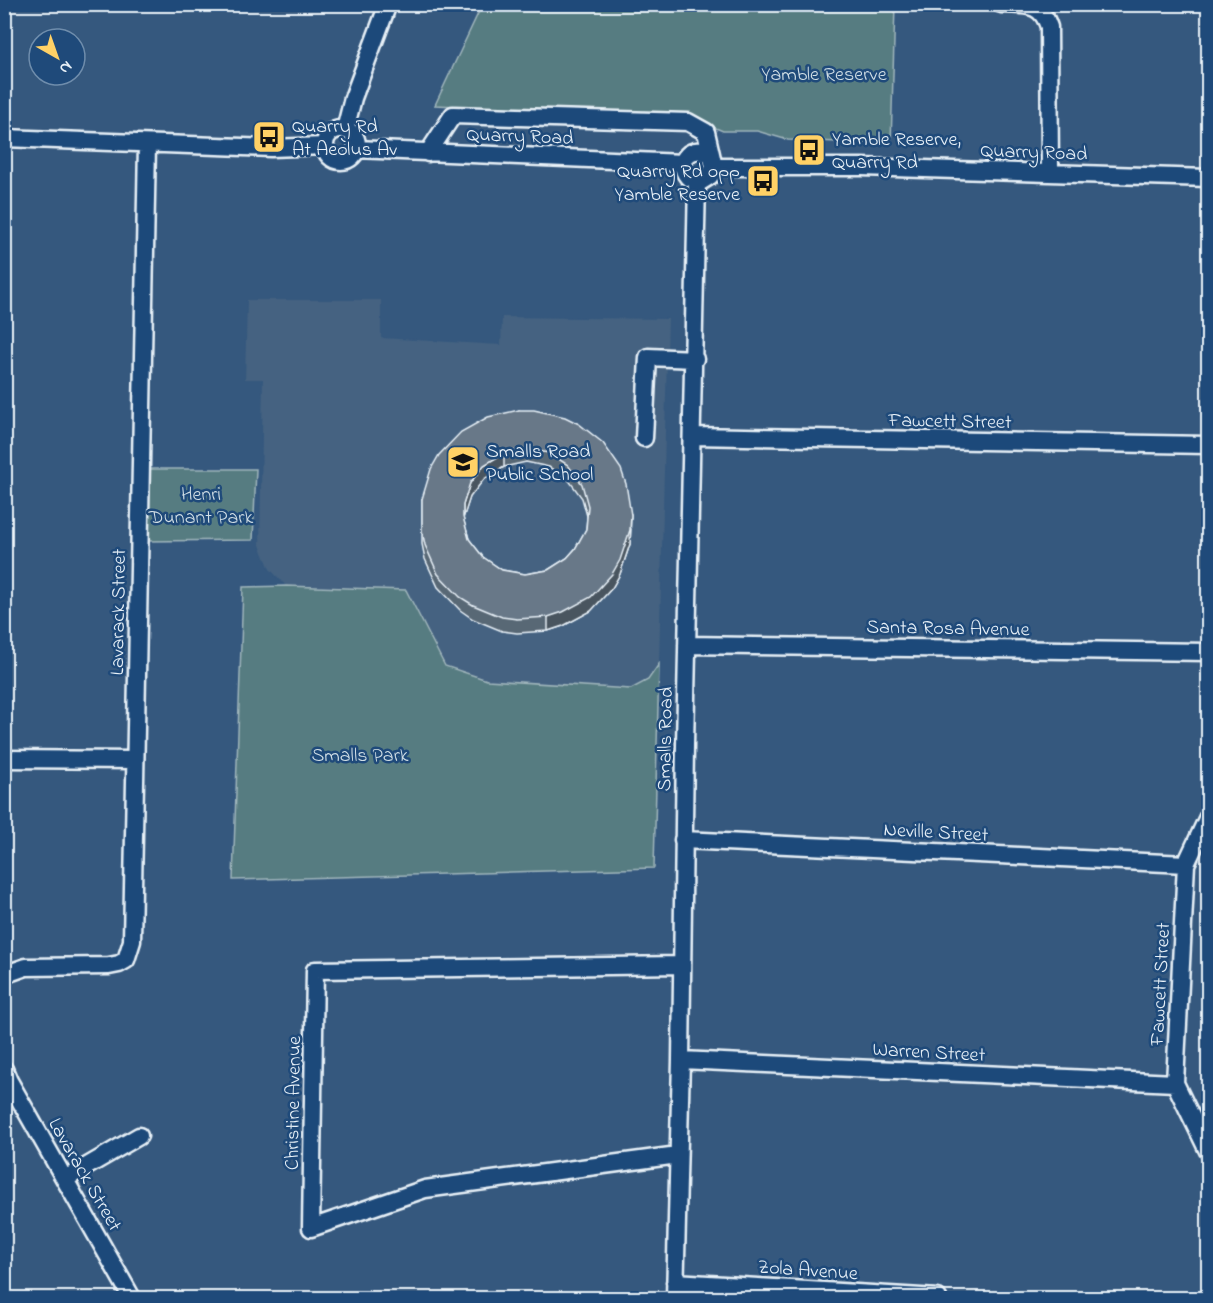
<svg xmlns="http://www.w3.org/2000/svg" width="1213" height="1303" font-family="'Indie Flower',sans-serif">
	<style>
		.built { fill: #446281 }
		.green { fill: #577b81; stroke: #a0b6bc; stroke-width: 1.5 }
		.lines { fill: none; stroke-linecap: round; stroke-linejoin: round }
		.minor-casing { stroke: #e8f1f8; stroke-width: 21 }
		.minor { stroke: #1f4a7a; stroke-width: 16 }
		.wall { fill: #596775; stroke: #e8f1f8; stroke-width: 1.5; fill-rule: evenodd }
		.shaded-wall { fill: #49545f; stroke: #e8f1f8; stroke-width: 1.5 }
		.building { fill: #687888; stroke: #e8f1f8; stroke-width: 1.5; fill-rule: evenodd }
		.labels { text-anchor: middle; stroke-width: 5; stroke-linejoin: round; paint-order: stroke }
		.park-label { font-size: 20px; fill: #d2dfe6; stroke: #1f4a7a }
		.poi-label { font-size: 20px; fill: #e8f1f8; stroke: #1f4a7a; text-anchor: start }
		.street-label { font-size: 20px; fill: #e8f1f8; stroke: #1f4a7a }
	</style>
	<rect width="100%" height="100%" fill="#35587e"/>
	<filter id="ink" filterUnits="userSpaceOnUse"><feTurbulence type="fractalNoise" baseFrequency=".0167" numOctaves="2"/><feDisplacementMap in="SourceGraphic" scale="12" xChannelSelector="R" yChannelSelector="G"/><feConvolveMatrix kernelMatrix="1 2 1 2 8 2 1 2 1" color-interpolation-filters="sRGB"/></filter>
	<g filter="url(#ink)">
		<path class="built" d="M247 300H381V338L501 345 502 317 668 319 659 664 648 680 631 689 487 680 445 666 406 590 286 586 270 569 260 545 263 379H245Z"/>
		<path class="green" d="M482 5H895L891 144 788 140 757 131H723L687 116 435 105Z
			M149 469H256L253 540 145 541Z
			M286 586 406 590 445 666 487 680 631 689 648 680 659 664 654 868 233 880 243 587Z"/>
		<g class="lines">
			<g class="minor-casing">
				<path id="minor" d="M1001 4C1024 6 1041 1 1049 27L1050 172
					M325 145a16 16 0 1 1 32 0a16 16 0 1 1-32 0Z
					M345 130 353 98 388 4
					M4 138 271 148 325 146
					M356 149 683 163
					M428 153 453 115 688 122 706 132 714 167 710 176 702 181 688 177C674 161 693 142 710 155
					M714 167H862L1208 178
					M692 436 1208 445
					M644 438 648 357 695 359
					M687 645 1208 652
					M4 759 135 760
					M1208 817 1186 864 1175 1083 1208 1151
					M683 840 1186 864
					M9 973 26 967 109 966 119 964 126 960 132 941 147 144
					M681 1060 1175 1083
					M4 1069 9 1081 132 1298
					M678 1155 425 1189 311 1228 315 970 681 965
					M65 1179 139 1136
					M675 1282 938 1298
					M675 1298 681 1060 685 745 697 181"/>
			</g>
			<use href="#minor" class="minor"/>
		</g>
		<path class="wall" d="M519 410 631 529 630 544 620 574 612 588 591 611 563 626 548 631 517 633 502 631 473 619 460 610 438 587 425 559 422 544V499ZM526 462 549 467 568 479 582 498 587 516 586 529 575 549 567 558 548 570 525 574 502 570 483 557 469 539 463 518 470 497 484 479 504 467Z"/>
		<path class="shaded-wall" d="M504 453V467L484 479 470 497 463 519V505L470 483 484 465Z
			M631 515 630 544 620 574 612 588 591 611 563 626 548 631V617Z"/>
		<path class="building" d="M519 410H534L565 417 579 424 603 443 621 469 626 484 631 515 630 530 620 560 612 574 591 597 563 612 548 617 517 619 502 617 473 605 460 597 438 574 425 545 422 530V499L431 469 439 455 461 432 488 417ZM526 449 549 453 568 465 582 484 588 506 586 529 575 549 567 558 548 570 525 574 502 570 483 557 469 539 463 517V505L470 483 484 465 504 453Z"/>
	</g>
	<defs>
		<g id="bus-square" transform="scale(1.725)"><rect x="-9" y="-9" width="18" height="18" rx="4" fill="#ffd166" stroke="#1f4a7a"/><path d="M-5-6H5V4H4V6H2V4H-2V6H-4V4H-5ZM-3.5-4V0h7V-4ZM-3.5 1.2v1.5H-2V1.2ZM2 1.2v1.5H3.5V1.2Z" fill="#111"/></g>
		<g id="school-square" transform="scale(1.725)"><rect x="-9" y="-9" width="18" height="18" rx="4" fill="#ffd166" stroke="#1f4a7a"/><path d="M0-5L7-2L0 1L-7-2ZM-4 1L0 2.5L4 1V4Q0 6-4 4Z" fill="#111"/></g>
	</defs>
	<g fill-rule="evenodd">
		<use href="#bus-square" x="269" y="137"/>
		<use href="#bus-square" x="809" y="150"/>
		<use href="#bus-square" x="763" y="181"/>
		<use href="#school-square" x="463" y="462"/>
	</g>
	<g class="labels">
		<g class="park-label">
			<text x="824" y="80">Yamble Reserve</text>
			<text x="201" y="500">Henri<tspan x="201" dy="23">Dunant Park</tspan></text>
			<text x="360" y="761">Smalls Park</text>
		</g>
		<g class="poi-label">
			<text x="292" y="132">Quarry Rd<tspan x="292" dy="23">At Aeolus Av</tspan></text>
			<text x="832" y="145">Yamble Reserve,<tspan x="832" dy="23">Quarry Rd</tspan></text>
			<text x="740" y="177" text-anchor="end">Quarry Rd opp<tspan x="740" dy="23">Yamble Reserve</tspan></text>
			<text x="486" y="457">Smalls Road<tspan x="486" dy="23">Public School</tspan></text>
		</g>
		<g class="street-label">
			<text transform="translate(520 135) rotate(2)" y="7">Quarry Road</text>
			<text transform="translate(1034 151) rotate(2)" y="7">Quarry Road</text>
			<text transform="translate(950 420) rotate(1)" y="7">Fawcett Street</text>
			<text transform="translate(117 612) rotate(-89)" y="7">Lavarack Street</text>
			<text transform="translate(948 627) rotate(1)" y="7">Santa Rosa Avenue</text>
			<text transform="translate(664 739) rotate(-89)" y="7">Smalls Road</text>
			<text transform="translate(936 831) rotate(3)" y="7">Neville Street</text>
			<text transform="translate(1159 984) rotate(-87)" y="7">Fawcett Street</text>
			<text transform="translate(929 1051) rotate(3)" y="7">Warren Street</text>
			<text transform="translate(292 1103) rotate(-89)" y="7">Christine Avenue</text>
			<text transform="translate(86 1174) rotate(60)" y="7">Lavarack Street</text>
			<text transform="translate(808 1269) rotate(4)" y="7">Zola Avenue</text>
		</g>
	</g>
	<rect width="1213" height="1303" fill="none" stroke="#1f4a7a" stroke-width="24"/>
	<rect x="12" y="12" width="1189" height="1279" fill="none" stroke="#e8f1f8" stroke-width="2" filter="url(#ink)"/>
	<g transform="translate(57 57) rotate(140)"><circle r="28" fill="#1f4a7a" stroke="#6f8dac" stroke-width="1.5"/>
	<path d="M0-4.5L10 22L0 15L-10 22Z" fill="#ffd166"/>
	<text y="-9" font-size="16" font-weight="bold" text-anchor="middle" fill="#e8f1f8">N</text>
	</g>
</svg>
